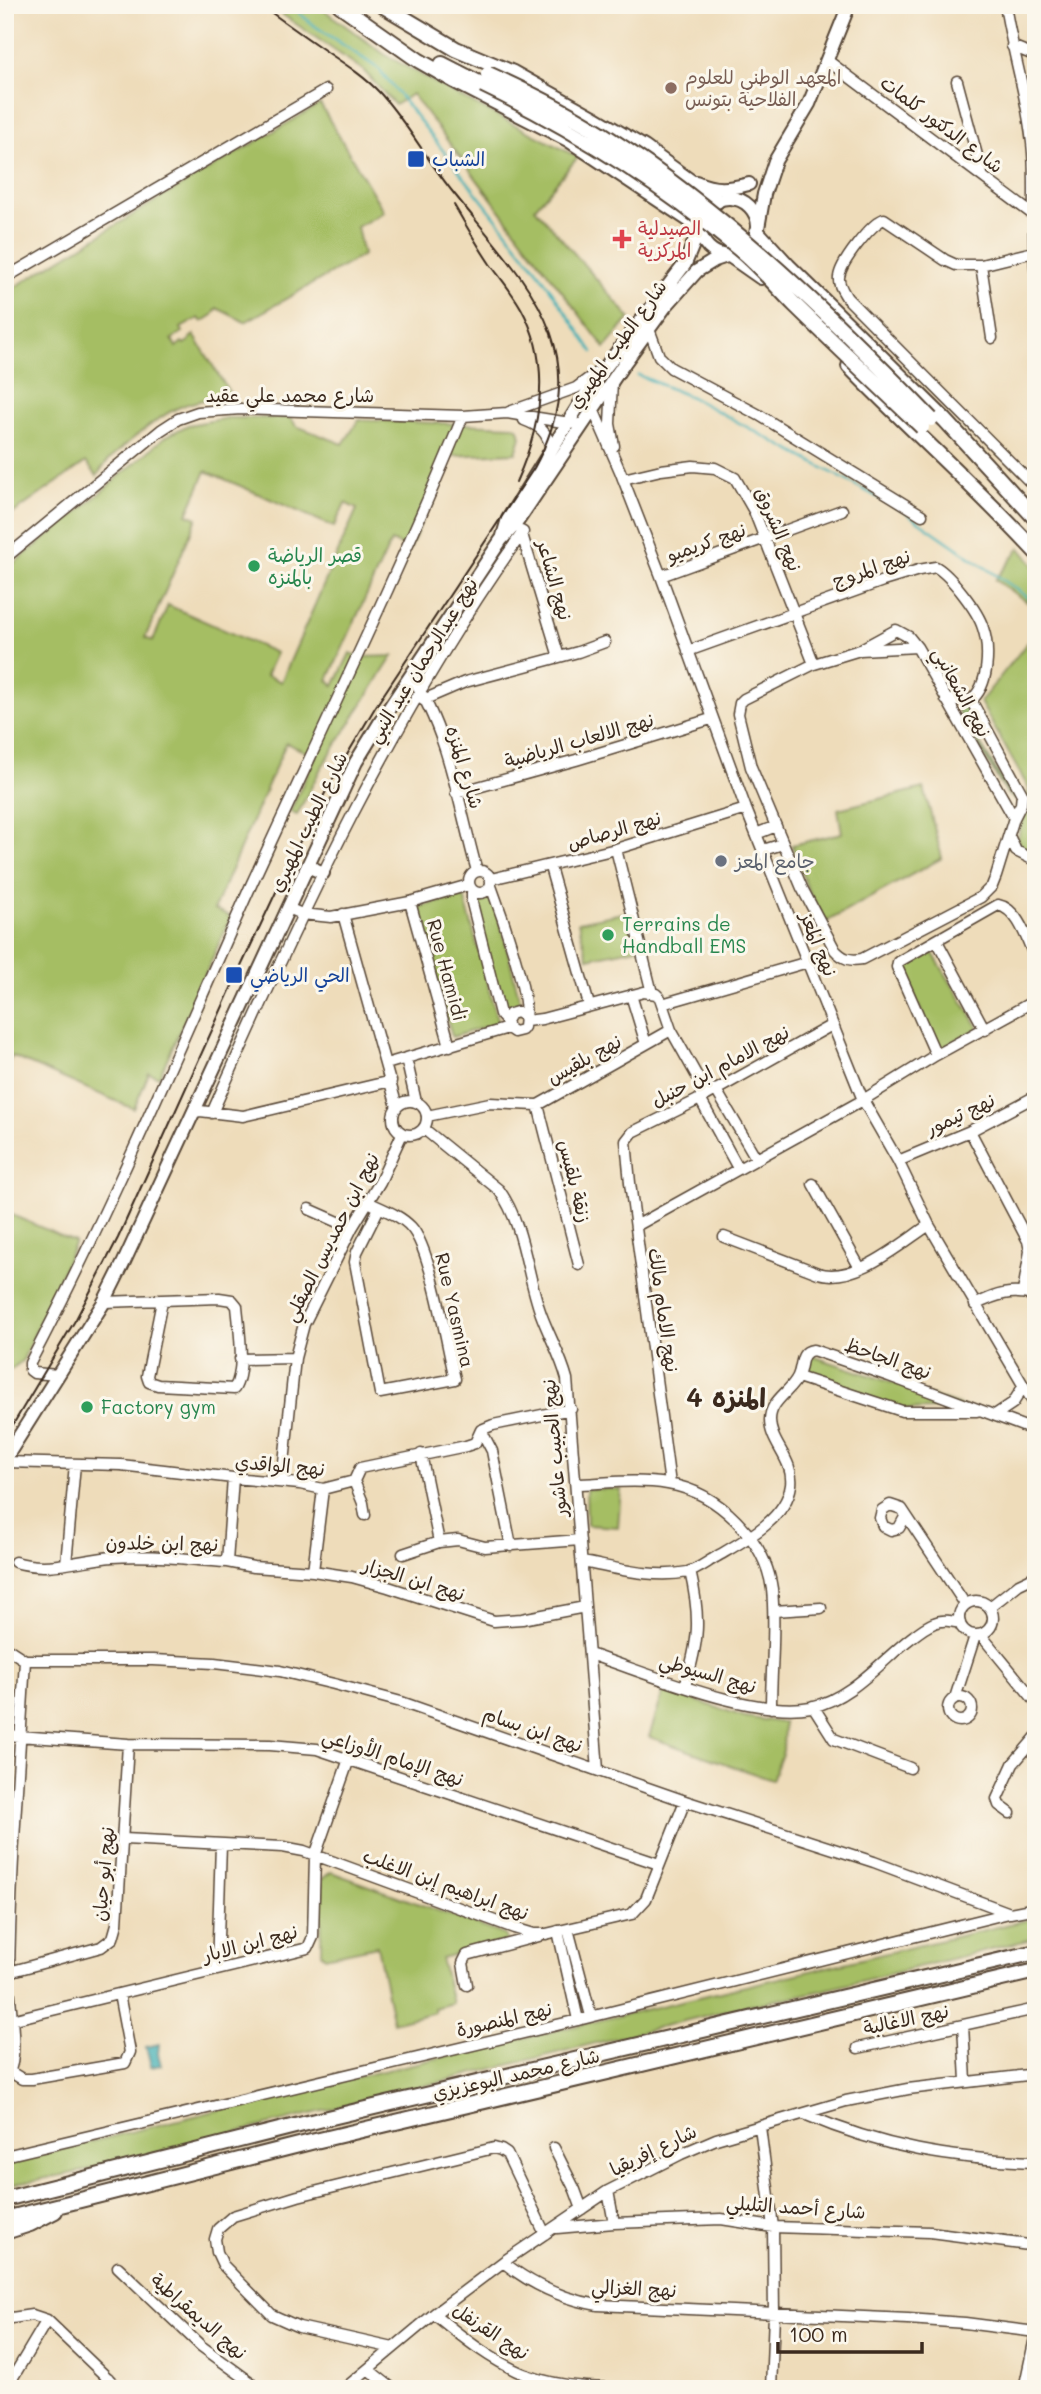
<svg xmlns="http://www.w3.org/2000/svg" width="1041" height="2394" font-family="Mali,'Playpen Sans Arabic',sans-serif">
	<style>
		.green { fill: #a5be64; stroke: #707441; stroke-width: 2; fill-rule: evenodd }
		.forest { fill: #84a55a; stroke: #60683c; stroke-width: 2 }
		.water { fill: #3caeb4; stroke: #3c6c69; stroke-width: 2 }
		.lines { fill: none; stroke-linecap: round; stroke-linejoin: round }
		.stream { stroke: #3caeb4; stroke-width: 2.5 }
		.minor-casing { stroke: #564535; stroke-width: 13 }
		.major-casing { stroke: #564535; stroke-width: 16 }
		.highway-casing { stroke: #564535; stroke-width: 18 }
		.minor { stroke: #fff; stroke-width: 10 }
		.major { stroke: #fff; stroke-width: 12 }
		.highway { stroke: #fff; stroke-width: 14 }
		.tram { stroke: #3b2a1e; stroke-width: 2 }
		.highway-bridge-casing { stroke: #564535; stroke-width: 18; stroke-linecap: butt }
		.highway-bridge { stroke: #fff; stroke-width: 14 }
		.education-dot { fill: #8d6e63; stroke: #fbf7ec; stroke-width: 2.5 }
		.transit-dot { fill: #1a4fb4; stroke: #fbf7ec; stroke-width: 2.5 }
		.health-dot { fill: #e0444e; stroke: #fbf7ec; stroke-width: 2.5 }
		.leisure-dot { fill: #2e9e5b; stroke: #fbf7ec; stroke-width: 2.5 }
		.worship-dot { fill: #6b7280; stroke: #fbf7ec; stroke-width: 2.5 }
		.labels { text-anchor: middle; stroke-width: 6; stroke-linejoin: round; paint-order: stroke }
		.education-label { font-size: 19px; fill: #785e54; stroke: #fbf7ec; text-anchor: start }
		.street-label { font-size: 19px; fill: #3b2a1e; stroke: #fbf7ec }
		.transit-label { font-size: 19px; fill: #164399; stroke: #fbf7ec; text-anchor: start }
		.health-label { font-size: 19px; fill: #be3a42; stroke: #fbf7ec; text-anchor: start }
		.leisure-label { font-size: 19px; fill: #27864d; stroke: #fbf7ec; text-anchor: start }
		.worship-label { font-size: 19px; fill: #5b616d; stroke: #fbf7ec; text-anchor: start }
		.district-label { font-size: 26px; font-weight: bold; fill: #3b2a1e; stroke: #fbf7ec }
	</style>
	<rect width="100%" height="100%" fill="#fbf7ec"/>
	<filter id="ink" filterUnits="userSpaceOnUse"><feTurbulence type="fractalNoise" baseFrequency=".0143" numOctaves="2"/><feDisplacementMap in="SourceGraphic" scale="14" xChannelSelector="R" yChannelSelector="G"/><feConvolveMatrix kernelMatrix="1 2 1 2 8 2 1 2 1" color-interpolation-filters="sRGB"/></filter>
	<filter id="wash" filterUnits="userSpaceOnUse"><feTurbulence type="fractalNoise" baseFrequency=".00686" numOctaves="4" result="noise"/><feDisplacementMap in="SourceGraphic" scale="28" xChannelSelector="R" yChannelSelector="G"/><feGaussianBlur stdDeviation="1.57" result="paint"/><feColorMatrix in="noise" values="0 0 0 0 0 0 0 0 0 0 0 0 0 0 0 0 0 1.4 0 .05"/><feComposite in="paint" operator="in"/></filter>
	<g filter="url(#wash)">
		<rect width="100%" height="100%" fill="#eedcba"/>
		<path class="green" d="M275 5H317L384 54 455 94 578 157 535 208 630 318 605 348 412 94 395 105 363 70 283 15Z
			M320 104 384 212 357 227 363 255 245 322 217 308 213 315 202 322 199 318 181 328 183 332 172 339 176 347 182 342 184 344 190 340V338L194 335 232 397C185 398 165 412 130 441 118 452 105 461 97 476L86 462 5 519V293L152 203Z
			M228 418H291L296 426 343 444 359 420 514 426 519 429 521 437 516 453 449 456 410 549 391 541 328 680 334 686 350 653 361 657 393 656 320 770 297 815 290 812 315 756 286 743 214 909 231 917 159 1077 149 1073 134 1109 12 1056 5 1069V570L65 523 165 437 188 425ZM206 471 334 527 345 503 357 509 281 682 266 675 276 653 168 605 153 641 145 638 197 518 187 514Z
			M1020 548 1036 568V608L995 580Z
			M1036 632V848L1030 852C1021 850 1018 846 1018 837L1029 789 980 702Z
			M924 788 942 858 826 922 807 888 792 845 842 833 838 809Z
			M464 896 498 1023 452 1037 418 907Z
			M494 897 523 1013 504 1016 473 901 479 903Z
			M628 912 637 948 588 958 578 922Z
			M932 952 979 1028 938 1050 902 968Z
			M5 1212 75 1242 23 1360 12 1369 5 1371Z
			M812 1356 967 1408 903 1410 809 1377 803 1370 807 1358Z
			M586 1489H621L618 1527 587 1525Z
			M664 1690 745 1717 784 1723 783 1751 772 1780 649 1737Z
			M331 1872 505 1935 507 1941 441 1958 452 2003 434 2008 435 2012 393 2023 377 1946 325 1957 321 1953 322 1879Z
			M1036 1918V1938L820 1991 728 2010 79 2172 5 2186V2163L255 2101Z"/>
		<path class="forest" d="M961 704H966L972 712 965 719 1011 794 1019 793 1016 800 1007 794 958 713V707Z"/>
		<path class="water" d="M159 2044 158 2054 161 2065 151 2067 146 2047Z"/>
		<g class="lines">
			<path class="stream" d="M295 5 300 14 315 26 379 69 540 274 593 352
				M638 375 691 397 905 512 1029 598 1036 611"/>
		</g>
	</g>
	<g filter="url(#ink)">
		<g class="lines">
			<g class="minor-casing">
				<path id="minor" d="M1005 5C1013 55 1029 103 1033 153 1036 194 1031 236 1036 277
					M1012 46 1036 56
					M828 61 1035 216
					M957 81 982 174
					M1033 252 981 265H956L945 260 884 219C871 224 841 262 839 277 838 285 843 291 847 298L1036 488
					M981 265 992 338
					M5 278 326 90
					M649 329 659 356 671 368 759 415 922 515
					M612 381 610 424 614 446
					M591 386 593 409 620 471 661 576 746 809 863 1100 898 1161 929 1225 1036 1407
					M509 412 576 388 596 373
					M524 420C540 426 548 432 551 450
					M623 479 661 470 693 466 715 468 735 478 754 511 814 664
					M521 531 559 657
					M5 558 161 430 178 419 198 412 241 409 463 416 507 413 582 425
					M661 576 842 510
					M863 648 896 630 909 637 917 647
					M688 651 883 581 919 570 936 567C951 576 978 611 983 628 990 649 989 686 971 700H946
					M411 676C449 732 459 807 477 871
					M423 700 465 682 578 652 605 642
					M971 700 1022 794 1021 804 1014 818 996 876 992 886 981 897 862 959C850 961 843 959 835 950L802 888 751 767 738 714 740 703 744 699 814 664 860 650 917 647 1014 818
					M456 793 576 760 711 719
					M756 834 776 826
					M1010 838 1016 851 1036 861
					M616 849 652 993
					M763 850 783 844
					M550 867 589 1005
					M469 882a11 11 0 1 1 22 0a11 11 0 1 1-22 0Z
					M491 879 616 849 746 809
					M491 886C500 910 530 995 525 1017
					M472 890V903L500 1014 506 1021 508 1028 514 1032 522 1030 524 1027 525 1017 517 1012 510 1014 506 1021
					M410 902 450 1046
					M288 908 302 914 331 917 410 902 469 885
					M343 914 397 1107
					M937 941 985 1030
					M631 995 646 1044
					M662 1004 808 962
					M526 1021 542 1019 644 992 656 994 660 998 671 1030 703 1087
					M936 1055 897 967 898 962 998 905C1019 909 1028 943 1036 960
					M406 1058 416 1102
					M386 1064 508 1028
					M712 1089 716 1090 756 1158
					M701 1094 700 1099 738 1168
					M393 1118a17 17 0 1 1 34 0a17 17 0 1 1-34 0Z
					M538 1105 579 1265
					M195 1112 200 1111 243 1116 391 1081
					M212 1113C301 912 394 712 523 532
					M427 1116 490 1103 538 1105 671 1030
					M424 1129 499 1190C525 1226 526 1273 541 1314 549 1336 561 1356 567 1379L598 1770
					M970 1131 1028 1241 1030 1251 1023 1292
					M898 1161 970 1131 1036 1096
					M813 1184 860 1268
					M368 1202C382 1209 400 1215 411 1227 431 1248 447 1346 455 1379L380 1393 355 1262 357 1252 379 1208
					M309 1209 352 1228
					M636 1226 863 1100 936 1055 1036 1000
					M724 1237 818 1273C855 1284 899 1245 929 1225
					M104 1302 219 1298 232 1300 237 1306C239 1328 246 1371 234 1389L158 1385 149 1382 147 1376 162 1301
					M975 1305C996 1294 1012 1289 1036 1296
					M240 1359 295 1358
					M58 1375 34 1373 30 1370V1363C112 1207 180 1044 252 883 323 728 398 574 463 416
					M798 1377 902 1411H977
					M995 1415 1013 1403 1023 1387
					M481 1430 492 1451 511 1546
					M421 1454 439 1542
					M5 1462 121 1465 233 1478 300 1484 323 1489 354 1481 360 1468 466 1446 475 1443 481 1430 493 1425 571 1409
					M354 1481 363 1503 365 1515
					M282 1482 295 1358 304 1324 352 1228 380 1182 402 1134
					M576 1484C606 1483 638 1479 668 1484 718 1492 765 1539 772 1589 776 1628 771 1668 771 1708
					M670 1484 630 1183 626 1141 633 1132 700 1099 832 1025
					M323 1489 313 1571 352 1577 388 1587 494 1621 522 1619 585 1607
					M905 1517 899 1528 891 1530 883 1526 880 1518 882 1510 890 1505 902 1509 965 1604
					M403 1554 439 1542 458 1540 485 1547 580 1540
					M15 1562C48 1572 79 1560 112 1557 150 1554 190 1560 227 1562L233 1478
					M227 1562 253 1567 313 1571
					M582 1562C616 1568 653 1579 688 1572 697 1570 707 1562 716 1557 743 1541 786 1520 791 1485 794 1459 770 1444 770 1420 770 1400 791 1392 798 1376 803 1365 799 1352 813 1350L889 1376 1036 1431
					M66 1564 75 1464
					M959 1618a17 17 0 1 1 34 0a17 17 0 1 1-34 0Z
					M990 1607 1019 1584 1036 1576
					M774 1611 821 1608
					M981 1635 1036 1702
					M5 1647 25 1660H153L214 1663 280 1671 334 1684 401 1702 685 1801 874 1862 1010 1913 1036 1908
					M589 1654C648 1673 751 1718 811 1707 849 1699 878 1665 907 1641 915 1635 924 1627 934 1623 942 1619 951 1621 960 1623
					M25 1660C19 1767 10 1874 9 1981 9 2002 19 2056 9 2071L22 2079H32L125 2063 130 2052 119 1994
					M685 1686C699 1641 701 1618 690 1571
					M948 1709a12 12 0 1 1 24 0a12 12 0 1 1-24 0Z
					M955 1698 975 1636
					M813 1706 834 1739 910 1768
					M5 1735 128 1744 270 1745 317 1749 659 1864
					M1010 1813 999 1805 997 1799 1013 1764 1036 1737
					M124 1839 283 1847 304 1851 514 1928 534 1934H546L632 1914 646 1899 685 1801
					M568 1929 591 2016
					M558 1931 578 2020
					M217 1970 221 1844
					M9 1972 101 1947 113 1938 117 1924 128 1744
					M467 1985 463 1963 467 1955 539 1936
					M11 2020 308 1948 313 1937 315 1856 349 1759
					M963 2025 966 2081
					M858 2048 1036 2009
					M804 2114C884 2148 950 2159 1036 2162
					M760 2127 773 2227 774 2314 771 2389
					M554 2148 575 2190 582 2209
					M5 2156 578 2020 1009 1913
					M608 2191 614 2223
					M557 2228 614 2223 721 2219 773 2227 930 2232 1036 2246
					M503 2262C532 2285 562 2299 598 2305L908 2319 965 2323 1036 2332
					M118 2267 201 2346 260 2389
					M434 2314C462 2337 494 2363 529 2376 568 2390 613 2388 654 2389
					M5 2319 32 2315 47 2320 119 2389
					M393 2348 299 2327 272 2315 223 2265 217 2252 215 2239 218 2229 233 2216 298 2196 494 2148 501 2150 507 2154 545 2234
					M369 2370 393 2389
					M6 2389 47 2320
					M101 2389 108 2378
					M344 2389 434 2314 503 2262 608 2191 681 2154 716 2139 846 2101 908 2089 1036 2074
					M524 2389 527 2375
					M1024 2389 1036 2333"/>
			</g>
			<g class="major-casing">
				<path id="major" d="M696 182C715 191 729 189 749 184
					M700 227a29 29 0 1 1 58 0a29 29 0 1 1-58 0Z
					M758 228 764 194 775 161 809 104 849 5
					M503 536 508 519 591 386 685 264 699 230
					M308 866 323 873
					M5 1459 104 1302 123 1264 356 762 384 716 501 540 515 525 625 362 665 307 697 271 715 260 727 256"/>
			</g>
			<g class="highway-casing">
				<path id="highway" d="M340 5 418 60 453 80 568 139 699 226
					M382 5 456 49 513 73 592 117 644 148 717 201
					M442 64 483 85
					M757 232 788 266 945 420 1036 519
					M731 256 761 277
					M849 366C910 429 976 487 1036 552
					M5 2199 323 2119 1036 1952
					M5 2219 311 2142 1036 1971
					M5 2232 30 2224 55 2211"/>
			</g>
			<use href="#minor" class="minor"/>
			<use href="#major" class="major"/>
			<use href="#highway" class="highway"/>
			<path class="tram" d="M454 205C466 225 477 245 490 264 501 279 512 292 521 308 552 364 542 425 516 482
				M5 1438 76 1319 118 1238 237 975 308 824 335 775 376 706 534 468C599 350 526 283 456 196 429 164 409 125 380 93 366 78 348 66 330 54 307 38 284 22 261 5"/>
			<g class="highway-bridge-casing">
				<path id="highway-bridge" d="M488 74C530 93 572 114 610 139 729 216 833 318 931 419
					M483 85C577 130 658 182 738 248 759 265 776 286 795 305 837 346 879 386 922 427"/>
			</g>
			<use href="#highway-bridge" class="highway-bridge"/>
		</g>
	</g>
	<circle class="education-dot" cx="671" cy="88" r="7"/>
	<g class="transit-dot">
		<rect x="407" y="150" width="18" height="18" rx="3.5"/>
		<rect x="225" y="966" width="18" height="18" rx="3.5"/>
	</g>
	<path class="health-dot" d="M618.5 228.5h7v7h7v7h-7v7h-7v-7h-7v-7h7z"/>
	<g class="leisure-dot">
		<circle cx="254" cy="566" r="7"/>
		<circle cx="608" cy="935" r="7"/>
		<circle cx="87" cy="1407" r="7"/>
	</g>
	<circle class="worship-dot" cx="721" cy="861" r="7"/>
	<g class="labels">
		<g class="education-label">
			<text x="685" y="84">المعهد الوطني للعلوم<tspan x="685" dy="22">الفلاحية بتونس</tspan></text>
		</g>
		<g class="street-label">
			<text transform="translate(942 124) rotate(37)" y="7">شارع الدكتور كلمات</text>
			<text transform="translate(617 344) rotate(-54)" y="7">شارع الطيب المهيري</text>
			<text x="290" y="402">شارع محمد علي عقيد</text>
			<text transform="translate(779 529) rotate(67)" y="7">نهج الشروق</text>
			<text transform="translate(706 542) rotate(-19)" y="7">نهج كريميو</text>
			<text transform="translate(871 568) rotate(-19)" y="7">نهج المروج</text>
			<text transform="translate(555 580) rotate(74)" y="7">نهج الشاعر</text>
			<text transform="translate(422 660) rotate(-58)" y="7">نهج عبدالرحمان عبد النبي</text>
			<text transform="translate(962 692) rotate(61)" y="7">نهج الشعانبي</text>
			<text transform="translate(579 740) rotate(-16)" y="7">نهج الالعاب الرياضية</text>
			<text transform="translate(465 767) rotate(73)" y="7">شارع المنزه</text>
			<text transform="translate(308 822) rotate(-64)" y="7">شارع الطيب المهيري</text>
			<text transform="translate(614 830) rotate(-16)" y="7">نهج الرصاص</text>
			<text transform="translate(819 944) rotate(68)" y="7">نهج المعز</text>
			<text transform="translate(447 970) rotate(75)" y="7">Rue Hamidi</text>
			<text transform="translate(584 1059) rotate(-29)" y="7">نهج بلقيس</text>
			<text transform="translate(720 1066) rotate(-28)" y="7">نهج الامام ابن حنبل</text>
			<text transform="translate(960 1114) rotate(-25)" y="7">نهج تيمور</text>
			<text transform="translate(575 1181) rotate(76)" y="7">زنقة بلقيس</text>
			<text transform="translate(331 1237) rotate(-63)" y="7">نهج ابن حمديس الصقلي</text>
			<text transform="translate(455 1310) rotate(77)" y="7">Rue Yasmina</text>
			<text transform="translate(664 1310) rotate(82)" y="7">نهج الامام مالك</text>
			<text transform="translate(888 1358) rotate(19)" y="7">نهج الجاحظ</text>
			<text transform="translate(554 1448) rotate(-95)" y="7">نهج الحبيب عاشور</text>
			<text transform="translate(280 1465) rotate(5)" y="7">نهج الواقدي</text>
			<text transform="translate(162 1543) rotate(1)" y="7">نهج ابن خلدون</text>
			<text transform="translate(414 1579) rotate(17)" y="7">نهج ابن الجزار</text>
			<text transform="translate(708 1673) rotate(16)" y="7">نهج السيوطي</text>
			<text transform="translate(533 1729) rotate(19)" y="7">نهج ابن بسام</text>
			<text transform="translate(393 1757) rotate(18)" y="7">نهج الإمام الأوزاعي</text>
			<text transform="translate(103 1874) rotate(-85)" y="7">نهج أبو حيان</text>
			<text transform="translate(446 1884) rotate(20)" y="7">نهج ابراهيم إبن الاغلب</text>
			<text transform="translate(250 1943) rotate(-15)" y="7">نهج ابن الابار</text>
			<text transform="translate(504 2019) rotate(-13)" y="7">نهج المنصورة</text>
			<text transform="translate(906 2019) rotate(-12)" y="7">نهج الاغالبة</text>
			<text transform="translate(516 2074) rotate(-13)" y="7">شارع محمد البوعزيزي</text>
			<text transform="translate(653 2150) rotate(-26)" y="7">شارع إفريقيا</text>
			<text transform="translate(796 2207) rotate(4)" y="7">شارع أحمد التليلي</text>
			<text transform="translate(634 2288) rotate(3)" y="7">نهج الغزالي</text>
			<text transform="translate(199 2316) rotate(41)" y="7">نهج الديمقراطية</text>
			<text transform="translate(491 2331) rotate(33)" y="7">نهج القرنفل</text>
		</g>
		<g class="transit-label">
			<text x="432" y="166">الشباب</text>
			<text x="250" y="982">الحي الرياضي</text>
		</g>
		<g class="health-label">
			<text x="638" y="235">الصيدلية<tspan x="638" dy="22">المركزية</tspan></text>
		</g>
		<g class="leisure-label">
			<text x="268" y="562">قصر الرياضة<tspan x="268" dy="22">بالمنزه</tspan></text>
			<text x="622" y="931">Terrains de<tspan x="622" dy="22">Handball EMS</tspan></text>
			<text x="101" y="1414">Factory gym</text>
		</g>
		<g class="worship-label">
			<text x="735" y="868">جامع المعز</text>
		</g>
		<g class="district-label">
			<text x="726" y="1407">المنزه 4</text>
		</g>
	</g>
	<rect width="1041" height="2394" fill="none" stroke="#fbf7ec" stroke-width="28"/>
	<path d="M778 2342v10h144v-10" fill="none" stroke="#3b2a1e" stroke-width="3.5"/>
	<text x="789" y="2342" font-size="21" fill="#3b2a1e" stroke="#fbf7ec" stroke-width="5" paint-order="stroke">100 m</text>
</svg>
